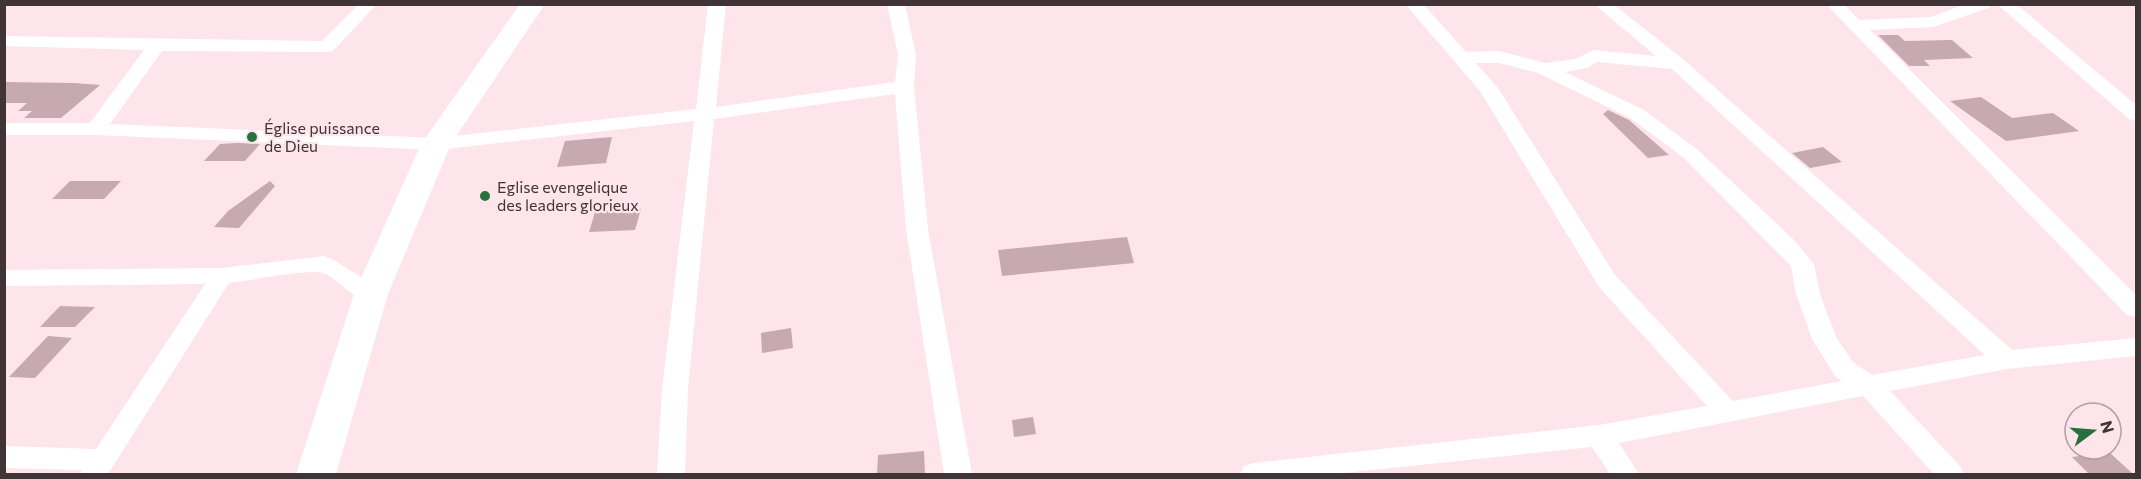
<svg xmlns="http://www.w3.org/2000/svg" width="2141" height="479" font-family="Commissioner,sans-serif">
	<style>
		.building { fill: #c6a9b1 }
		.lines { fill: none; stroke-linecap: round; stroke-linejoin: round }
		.street { fill: #fff; fill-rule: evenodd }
		.secondary { fill: #fff; fill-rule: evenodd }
		.poi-dot { fill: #28713e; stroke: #fee5ec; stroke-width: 2 }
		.labels { text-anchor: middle; stroke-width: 4.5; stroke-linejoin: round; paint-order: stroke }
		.poi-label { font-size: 16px; fill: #403437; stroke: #fee5ec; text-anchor: start }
	</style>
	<rect width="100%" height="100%" fill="#fee5ec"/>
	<path class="building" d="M1878 35H1898L1905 41 1952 40 1973 58 1924 60 1930 66H1909Z
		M4 82 74 83 100 85 61 118H24L32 111H18L27 103H4Z
		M1981 97 2012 118 2053 113 2079 131 2006 141 1950 101Z
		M1608 110 1629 120 1669 155 1648 158 1603 114Z
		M612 137 606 163 557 167 565 141Z
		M220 144 237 143 260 144 245 161H204Z
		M1823 147 1842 162 1810 168 1792 153Z
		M70 181H121L104 199H52Z
		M270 181 275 186 239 228 214 227 228 211Z
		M641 209 635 230 589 232 595 212Z
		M1127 237 1134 263 1002 276 998 250Z
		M60 306 95 307 75 327H40Z
		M791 328 793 348 762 353 761 333Z
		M48 336 72 338 35 378 9 377Z
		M1033 417 1036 434 1014 437 1012 420Z
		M924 451 925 474H877L878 455Z
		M2109 452 2133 474H2089L2072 457Z"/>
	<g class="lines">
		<path class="street" d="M359 4H377L333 51 327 52 162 51 110 124 436 138 696 109 708 4H726L716 107 895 82 898 55 887 4H905L916 55 914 87 928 229 972 474H944L906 229 895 94 714 119 688 389 685 474H657L662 389 694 121 436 150 96 135H4V123H90L144 50 4 46V36L322 41Z
			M1405 4H1423L1466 52 1499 51 1545 63 1576 59 1593 50 1656 56 1594 4H1613L1684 60 2012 350 2136 338V356L2007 369 1890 391 1960 466 1964 474H1934L1863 396 1619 443 1639 474H1610L1592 447 1333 474H1240L1244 466 1254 463 1599 425 1707 406 1599 287 1480 91ZM1597 62 1672 69 1985 355 1872 375 1853 362 1836 337 1820 294 1814 264 1792 238 1698 150 1644 110 1565 72 1588 68ZM1476 63H1499L1538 73 1630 118 1684 158 1791 266 1796 294 1812 339 1835 376 1842 381 1733 401 1615 275 1498 88Z
			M1826 4H1844L1859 20 1931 17 1965 4H1991L1989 8 1933 27 1870 30 2136 295V317L2127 315Z
			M1997 4H2016L2136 105V121L2129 119Z
			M324 256 332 259 379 288 383 294 379 300C353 307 339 274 318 272 293 271 255 280 229 283L108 474H80L82 470 4 468V446L96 449 205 284 4 286V270L222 268Z"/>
		<path class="secondary" d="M520 4H545L451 144 388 294 336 474H296L354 294 421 144Z"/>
	</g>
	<g class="poi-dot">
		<circle cx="252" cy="137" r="6"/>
		<circle cx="485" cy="196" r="6"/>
	</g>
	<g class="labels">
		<g class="poi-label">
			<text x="264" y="134">Église puissance<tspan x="264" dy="18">de Dieu</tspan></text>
			<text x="497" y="193">Eglise evengelique<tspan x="497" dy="18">des leaders glorieux</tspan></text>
		</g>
	</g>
	<rect width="2141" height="479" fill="none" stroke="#403437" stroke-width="12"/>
	<g transform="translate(2093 431) rotate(74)"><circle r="28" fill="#fee5ec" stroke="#b29ea4" stroke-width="1.5"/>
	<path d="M0-4.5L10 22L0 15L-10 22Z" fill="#28713e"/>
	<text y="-9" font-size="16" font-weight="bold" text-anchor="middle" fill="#403437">N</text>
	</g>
</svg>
